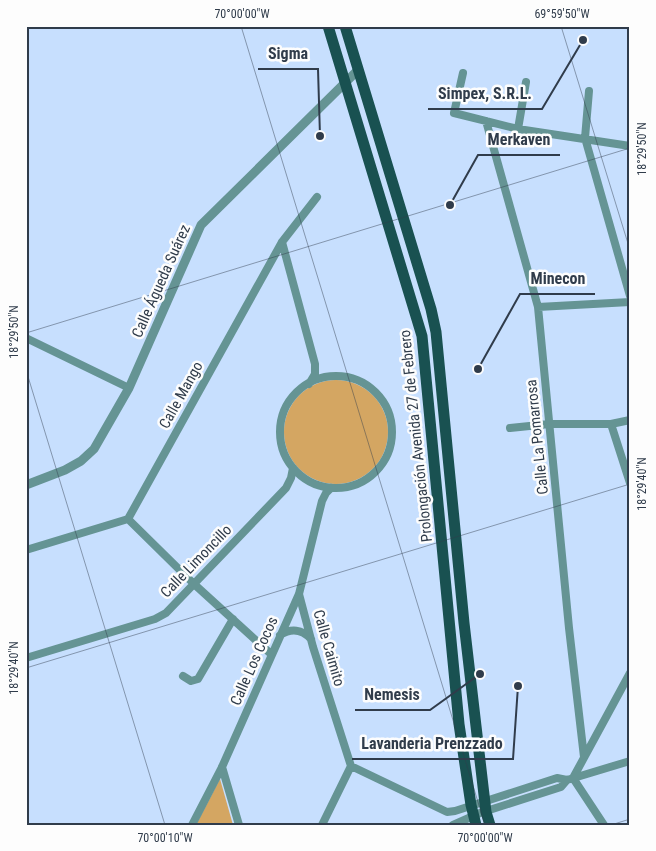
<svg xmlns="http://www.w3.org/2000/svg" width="656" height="851" font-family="'Roboto Condensed',sans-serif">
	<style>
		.green { fill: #d4a662 }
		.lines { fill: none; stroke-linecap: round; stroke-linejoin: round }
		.minor { stroke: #659494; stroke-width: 8 }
		.tertiary { stroke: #659494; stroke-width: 9 }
		.primary { stroke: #195151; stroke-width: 11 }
		.ticks { fill: none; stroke: #303c4b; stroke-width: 1; stroke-opacity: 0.45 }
		.labels { text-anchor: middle; stroke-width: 5; stroke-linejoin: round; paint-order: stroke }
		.street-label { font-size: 15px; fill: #303c4b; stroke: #fdfdfd }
		.leader { fill: none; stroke: #303c4b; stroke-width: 2 }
		.callout-dot { fill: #303c4b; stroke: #fdfdfd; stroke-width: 2 }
		.callout-label { font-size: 16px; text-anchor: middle; font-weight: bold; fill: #303c4b; stroke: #fdfdfd; stroke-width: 5; stroke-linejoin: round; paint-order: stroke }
		.neatline { fill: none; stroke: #303c4b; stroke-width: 2 }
		.ticks-label { font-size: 12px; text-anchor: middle; fill: #303c4b }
	</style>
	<rect width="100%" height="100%" fill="#c7dffe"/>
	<path class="green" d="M284 432a52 52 0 1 1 104 0a52 52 0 1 1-104 0Z
		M220 779 233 825H196Z"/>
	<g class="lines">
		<path class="minor" d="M463 73 454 113 518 129 630 146
			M589 91 585 138 630 296
			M486 121 538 307 569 628 584 757
			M518 129 526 82
			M282 242 315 364V374L309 384
			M538 307 630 302
			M26 338 129 388
			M280 432a56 56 0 1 1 112 0a56 56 0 1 1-112 0Z
			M611 424 630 483
			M510 428 549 424H611L630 420
			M128 519 194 584 271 654
			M26 550 128 519 282 242 317 197
			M299 594 313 647 351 766
			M280 635C291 628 302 629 311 639
			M26 658 155 619 166 613 286 488 291 478 293 468
			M183 676 191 681 198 679 233 619
			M351 766 447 812 455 811 557 778 567 780 630 761
			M222 767 239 825
			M192 825 222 767 299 594 322 501 326 493 331 488
			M322 825 351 766
			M453 825 480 813 561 787 567 780
			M604 825 573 778 630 673"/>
		<path class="tertiary" d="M26 485 65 470 81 461 94 449 129 388 201 225 358 70"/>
		<path class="primary" d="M328 26 422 336 459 724 471 805 476 825
			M345 26 431 309 436 332 464 623 486 812 490 825"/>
	</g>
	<path class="ticks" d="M241 26 485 825M561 26 630 250M26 333 630 148M26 370 165 825M26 668 630 484M611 825 630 819"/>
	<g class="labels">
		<g class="street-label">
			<text transform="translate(161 281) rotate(-66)" y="5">Calle Águeda Suárez</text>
			<text transform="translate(181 395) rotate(-61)" y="5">Calle Mango</text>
			<text transform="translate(416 436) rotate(-96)" y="5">Prolongación Avenida 27 de Febrero</text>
			<text transform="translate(537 437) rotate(-96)" y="5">Calle La Pomarrosa</text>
			<text transform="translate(196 561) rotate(-46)" y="5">Calle Limoncillo</text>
			<text transform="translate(329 648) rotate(74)" y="5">Calle Caimito</text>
			<text transform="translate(254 661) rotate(-66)" y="5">Calle Los Cocos</text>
		</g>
	</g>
	<path class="leader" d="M320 136L318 69H258M583 40L542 109H428M450 205L478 155H560M478 369L520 294H595M480 674L430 710H355M518 686L513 759H352"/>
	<g class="callout-dot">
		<circle cx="320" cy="136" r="5"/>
		<circle cx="583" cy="40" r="5"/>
		<circle cx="450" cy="205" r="5"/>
		<circle cx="478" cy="369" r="5"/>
		<circle cx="480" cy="674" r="5"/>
		<circle cx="518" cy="686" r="5"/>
	</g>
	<g class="callout-label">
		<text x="288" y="59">Sigma</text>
		<text x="485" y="99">Simpex, S.R.L.</text>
		<text x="519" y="145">Merkaven</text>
		<text x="558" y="284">Minecon</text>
		<text x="392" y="700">Nemesis</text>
		<text x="432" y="749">Lavanderia Prenzzado</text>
	</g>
	<rect width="656" height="851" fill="none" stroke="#fdfdfd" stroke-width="55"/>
	<rect x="28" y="28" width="600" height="796" class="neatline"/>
	<g class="ticks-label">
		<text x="242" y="18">70°00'00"W</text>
		<text x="562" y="18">69°59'50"W</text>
		<text transform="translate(642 149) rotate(-90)" y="4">18°29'50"N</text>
		<text transform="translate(14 332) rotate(-90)" y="4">18°29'50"N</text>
		<text transform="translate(642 484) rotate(-90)" y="4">18°29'40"N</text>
		<text transform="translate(14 668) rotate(-90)" y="4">18°29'40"N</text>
		<text x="165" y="842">70°00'10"W</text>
		<text x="485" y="842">70°00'00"W</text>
	</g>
</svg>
